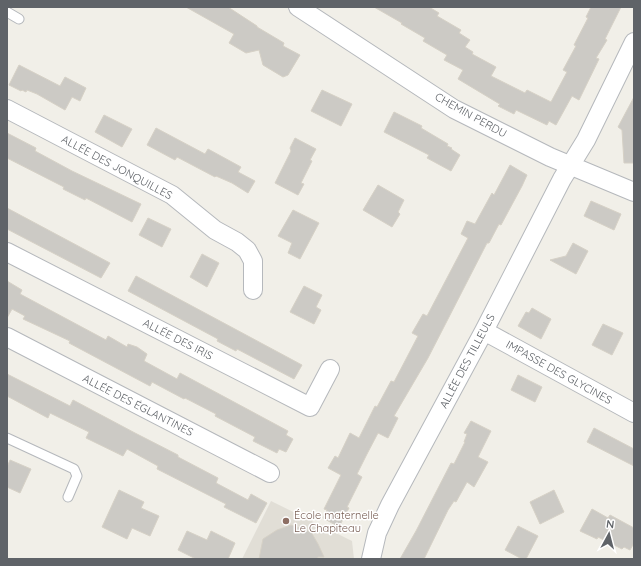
<svg xmlns="http://www.w3.org/2000/svg" width="641" height="566" font-family="Quicksand,sans-serif">
	<style>
		.education { fill: #e1ded6 }
		.building { fill: #cccac5; stroke: #d6d1c6 }
		.lines { fill: none; stroke-linecap: round; stroke-linejoin: round }
		.lane-casing { stroke: #b5b8bc; stroke-width: 11 }
		.street-casing { stroke: #b5b8bc; stroke-width: 20 }
		.lane { stroke: #fff; stroke-width: 9 }
		.street { stroke: #fff; stroke-width: 18 }
		.education-dot { fill: #8d6e63; stroke: #fff; stroke-width: 1.5 }
		.labels { text-anchor: middle; stroke-width: 3; stroke-linejoin: round; paint-order: stroke }
		.street-label { font-size: 11px; fill: #5f6368; stroke: #fff }
		.education-label { font-size: 11px; fill: #785e54; stroke: #fff; text-anchor: start }
	</style>
	<rect width="100%" height="100%" fill="#f1efe8"/>
	<path class="education" d="M271 501 352 541 354 559H242Z"/>
	<path class="building" d="M186 7H228L257 26V27L284 43 283 46 300 55 288 75 283 77 263 65 259 50 246 53 229 43 234 34Z
		M374 7H429L439 13 437 16 461 30 459 33 470 40 465 47 473 52 472 54 496 67 491 76 525 93 527 90 551 102 567 72 563 70 576 46 574 45 588 18 586 17 591 7H621L605 39 607 40 596 58 599 59 579 100 572 96 556 125 549 121 547 125 516 110 514 114 498 106 500 104 498 103 458 79 463 70 444 60 447 55 423 41 425 38 401 24 402 23Z
		M19 65 60 86 65 77 86 88 80 101 72 97 65 110 37 94 27 90 26 92 22 90 21 91 9 85Z
		M322 90 352 104 341 126 311 111Z
		M634 97V163H624L622 130 618 127Z
		M394 112 422 126 421 128 448 144 447 146 452 148 451 149 460 155 451 171 427 158 429 155 384 132Z
		M104 115 132 129 122 147 95 132Z
		M156 128 205 154 208 149 241 167 238 172 255 181 248 193 232 183 216 176 215 177 177 157 175 160 147 145Z
		M7 133 36 148 35 151 72 171 141 204 132 222 86 198 85 200 63 189 64 187 7 158Z
		M295 138 316 149 310 160 312 161 301 183 304 184 298 195 275 183 291 151 290 148Z
		M510 165 527 175 522 186 501 225 499 224 489 243H487L428 358 394 416 398 418 388 438 378 433 367 454 357 474 362 477 347 507 349 508 339 527 323 518 327 510 324 509 341 475 328 468 335 456 338 458 350 433 359 438 375 406 377 407 391 381 394 382 418 336 412 333 423 314 427 316 468 238 461 234 467 221 475 224 492 193 494 195Z
		M378 185 404 200 398 212 400 214 392 227 363 210Z
		M591 201 621 214 614 230 584 216Z
		M7 208 110 263 101 278 7 229Z
		M293 210 319 223 300 259 288 253 292 243 278 236Z
		M148 218 171 229 162 247 139 235Z
		M573 243 588 251 576 274 550 260 566 256Z
		M202 254 219 263 207 287 190 277Z
		M136 276 302 365 294 379 237 349 236 351 217 341 218 339 128 291Z
		M7 281 22 290 20 294 106 340 108 336 127 347 128 344 137 347 147 354 144 361 177 379 180 373 288 431 286 435 293 439 286 452 279 449 277 453 253 441 255 437 215 416 216 414 185 398 184 399 152 382 150 386 69 343 70 341 23 319 25 316 12 309 7 318Z
		M304 286 322 295 316 307 321 310 314 324 290 312Z
		M532 308 551 319 541 339 518 326 526 312 529 313Z
		M603 324 623 333 612 355 592 345Z
		M7 374 70 406 73 400 135 433 178 455V457L218 478 216 483 248 500 251 494 267 503 256 523 224 507 226 504 157 469 158 466 127 449 123 456 86 438 89 432 50 413 48 418 7 396Z
		M518 375 542 387 535 402 511 390Z
		M471 421 491 431 478 457 488 462 474 487 467 482 456 502 454 501 448 510 424 559H400L416 531 451 463 454 464 465 442H464L467 434 464 433Z
		M594 428 634 449V466L587 442Z
		M10 460 31 469 20 493 7 487V467Z
		M119 490 144 502 141 508 159 516 150 536 132 528 127 539 102 527Z
		M554 490 564 512 540 524 530 502Z
		M592 509 608 518 610 515 634 528V543L630 550 624 547 622 549 598 537 597 539 580 531Z
		M291 525 311 532 318 544 324 557H318L317 559H259L263 539 277 530Z
		M518 526 538 536 526 559H522L505 550Z
		M187 531 207 540 211 531 235 543 228 559H196L178 550Z"/>
	<g class="lines">
		<g class="lane-casing">
			<path id="lane" d="M7 12 19 19
				M7 438 74 469 77 476 68 497"/>
		</g>
		<g class="street-casing">
			<path id="street" d="M298 7 454 109 550 157 634 192
				M7 109 172 195 215 230 237 242 247 250 253 261V290
				M7 252 310 407 330 369
				M484 331 634 413
				M7 337 270 473
				M371 559 377 533 390 505 484 331 562 179 586 140 634 42"/>
		</g>
		<use href="#lane" class="lane"/>
		<use href="#street" class="street"/>
	</g>
	<circle class="education-dot" cx="286" cy="521" r="4"/>
	<g class="labels">
		<g class="street-label">
			<text transform="translate(471 115) rotate(29)" y="4">CHEMIN PERDU</text>
			<text transform="translate(117 167) rotate(28)" y="4">ALLÉE DES JONQUILLES</text>
			<text transform="translate(178 339) rotate(27)" y="4">ALLÉE DES IRIS</text>
			<text transform="translate(467 361) rotate(-62)" y="4">ALLÉE DES TILLEULS</text>
			<text transform="translate(559 372) rotate(29)" y="4">IMPASSE DES GLYCINES</text>
			<text transform="translate(138 405) rotate(27)" y="4">ALLÉE DES ÉGLANTINES</text>
		</g>
		<g class="education-label">
			<text x="294" y="519">École maternelle<tspan x="294" dy="13">Le Chapiteau</tspan></text>
		</g>
	</g>
	<rect width="641" height="566" fill="none" stroke="#5f6368" stroke-width="16"/>
	<g transform="translate(609 534) rotate(7)" stroke="#ffffff" stroke-width="3" paint-order="stroke">
	<path d="M0-3L7 15L0 10L-7 15Z" fill="#5f6368"/>
	<text y="-6" font-size="11" font-weight="bold" text-anchor="middle" fill="#5f6368">N</text>
	</g>
</svg>
